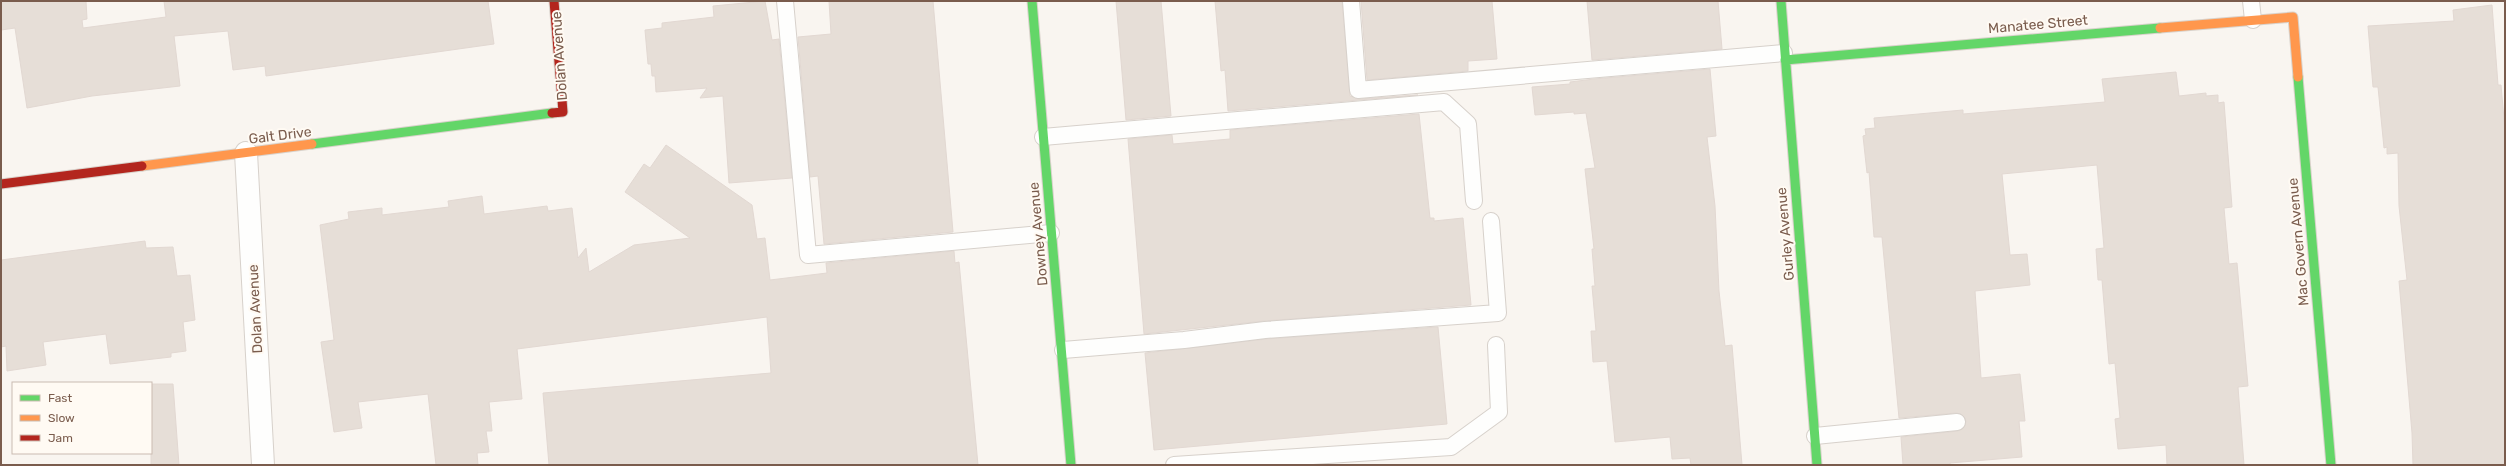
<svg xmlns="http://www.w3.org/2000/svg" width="2506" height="466" font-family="Rubik,sans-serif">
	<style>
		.building { fill: #e6ded7; stroke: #e2d8d2 }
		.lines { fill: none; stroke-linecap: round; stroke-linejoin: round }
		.lane-casing { stroke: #d7d1cb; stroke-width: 18 }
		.street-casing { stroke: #d7d1cb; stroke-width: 24 }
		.fast-casing { stroke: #d9d2cb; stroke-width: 11 }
		.slow-casing { stroke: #d9d2cb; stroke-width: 11 }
		.jam-casing { stroke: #d9d2cb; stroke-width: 11 }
		.lane { stroke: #fefefd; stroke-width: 16 }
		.street { stroke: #fefefd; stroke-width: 22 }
		.fast { stroke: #63d668; stroke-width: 9 }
		.slow { stroke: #ff974d; stroke-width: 9 }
		.jam { stroke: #b3261e; stroke-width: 9 }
		.labels { text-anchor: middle; stroke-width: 4; stroke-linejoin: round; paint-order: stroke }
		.street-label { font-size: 14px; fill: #7a5c4d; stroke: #fffaf3 }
	</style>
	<rect width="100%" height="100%" fill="#f9f5f0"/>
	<path class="building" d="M1 1H86L87 19 82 20 83 28 166 17 164 1H488L494 44 266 76 265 66 233 70 228 31 174 36 180 86 92 96 27 108 15 28 1 30Z
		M765 1 772 40 779 39 792 178 729 183 723 96 700 98 707 88 656 92 655 76H652L651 64H648L645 30 662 28V23L714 17 713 6Z
		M829 1H933L953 232 824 244 818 176 810 177 798 37 831 34Z
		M1116 1H1161L1171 116 1126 120Z
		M1215 1H1342L1350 96 1359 99 1418 95 1228 111 1225 70 1221 71Z
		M1361 1H1492L1497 59 1468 61V71L1367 80Z
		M1587 1H1718L1722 49 1592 60Z
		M2492 5 2498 85H2501L2505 130V465H2413L2412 433 2399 281 2407 280 2399 206 2398 153 2387 154V147L2384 148 2378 87H2373L2368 26 2454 21 2453 10Z
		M1710 69 1716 136 1707 137 1715 206 1719 291 1725 346 1732 345 1742 465H1691L1690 458 1672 459 1670 437 1615 442 1607 361 1593 362 1591 331H1596L1592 286H1595L1592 249H1594L1585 169 1595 168 1586 113 1574 114V112L1535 115 1532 87 1570 84V82L1594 79Z
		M2176 72 2179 96 2206 93V96L2218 95V103L2224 102 2232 207 2224 208 2229 264 2237 263 2248 386 2238 387 2244 465H2167L2166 445 2118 449 2115 419 2120 418 2115 363 2109 364 2102 280H2098L2096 249 2104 248 2097 165 2002 174 2010 255 2027 254 2030 285 1975 291 1981 378 2020 374 2025 421H2019L2022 457 1950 463V465H1903L1901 437 1958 431 1965 426 1966 421 1961 414 1956 413 1899 418 1882 237H1874L1869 172 1867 173 1863 136 1866 135 1865 129 1875 128 1874 118 1963 110V114L2105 102 2102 79Z
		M1419 114 1430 218H1434V221L1463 218 1471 305 1264 321 1144 334 1128 139 1172 135 1173 144 1230 139V130Z
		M666 145 752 205 757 239 765 238 770 280 827 273 826 263 954 251 955 263 959 262 978 465H549L543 393 771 373 767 317 517 349 522 399 489 402 492 431H486L489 452 477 453 478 465H436L428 394 358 402 362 428 334 432 321 342 334 340 320 225 349 219 348 212 382 208V215L449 207 448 201 482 196 484 214 547 206 548 211 572 208 578 258 586 248 589 272 634 245 690 238 625 192 644 164 650 168Z
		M145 241 146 248 173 247 177 276 190 275 195 320 183 322 186 351 171 353V357L110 364 106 334 43 342 46 365 7 371 6 346 1 347V260Z
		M1438 327 1447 424 1154 450 1145 353 1266 339Z
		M151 384H173L179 465H151Z"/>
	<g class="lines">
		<g class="lane-casing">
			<path id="lane" d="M785 1 808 255 1051 233
				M1351 1 1358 90 1784 53
				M2251 1 2253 20
				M1043 137 1444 102 1468 124 1474 201
				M1063 350 1184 340 1265 330 1498 313 1491 221
				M1815 436 1957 422
				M1174 465 1451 447 1499 412 1496 345"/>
		</g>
		<g class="street-casing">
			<path id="street" d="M246 153 263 465"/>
		</g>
		<g class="fast-casing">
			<path id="fast" d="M1032 1 1071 465
				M1781 1 1817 465
				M1785 60 2160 28
				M2298 77 2331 465
				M312 144 552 113"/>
		</g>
		<g class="slow-casing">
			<path id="slow" d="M2160 28 2293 17 2298 77
				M142 166 312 144"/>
		</g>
		<g class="jam-casing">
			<path id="jam" d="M552 113 563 112 554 1
				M1 184 142 166"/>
		</g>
		<use href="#lane" class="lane"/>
		<use href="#street" class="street"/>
		<use href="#fast" class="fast"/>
		<use href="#slow" class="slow"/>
		<use href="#jam" class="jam"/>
	</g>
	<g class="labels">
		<g class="street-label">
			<text transform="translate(2038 24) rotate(-5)" y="5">Manatee Street</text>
			<text transform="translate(559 56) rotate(-94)" y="5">Dolan Avenue</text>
			<text transform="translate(280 135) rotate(-7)" y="5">Galt Drive</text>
			<text transform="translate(1038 234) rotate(-95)" y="5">Downey Avenue</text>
			<text transform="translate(1785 234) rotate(-95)" y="5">Gurley Avenue</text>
			<text transform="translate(2298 242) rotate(-95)" y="5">Mac Govern Avenue</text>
			<text transform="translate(255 309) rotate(-93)" y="5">Dolan Avenue</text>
		</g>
	</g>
	<rect width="2506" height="466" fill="none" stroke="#7a5c4d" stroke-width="4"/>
	<rect x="12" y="382" width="140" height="72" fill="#fffaf3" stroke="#cabbb1"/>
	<rect x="20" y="395" width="20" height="6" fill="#63d668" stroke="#cabbb1"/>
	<text x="48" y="402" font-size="12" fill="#7a5c4d">Fast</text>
	<rect x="20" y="415" width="20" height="6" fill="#ff974d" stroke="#cabbb1"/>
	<text x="48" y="422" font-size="12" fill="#7a5c4d">Slow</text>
	<rect x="20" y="435" width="20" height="6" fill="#b3261e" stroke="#cabbb1"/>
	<text x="48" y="442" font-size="12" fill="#7a5c4d">Jam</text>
</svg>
